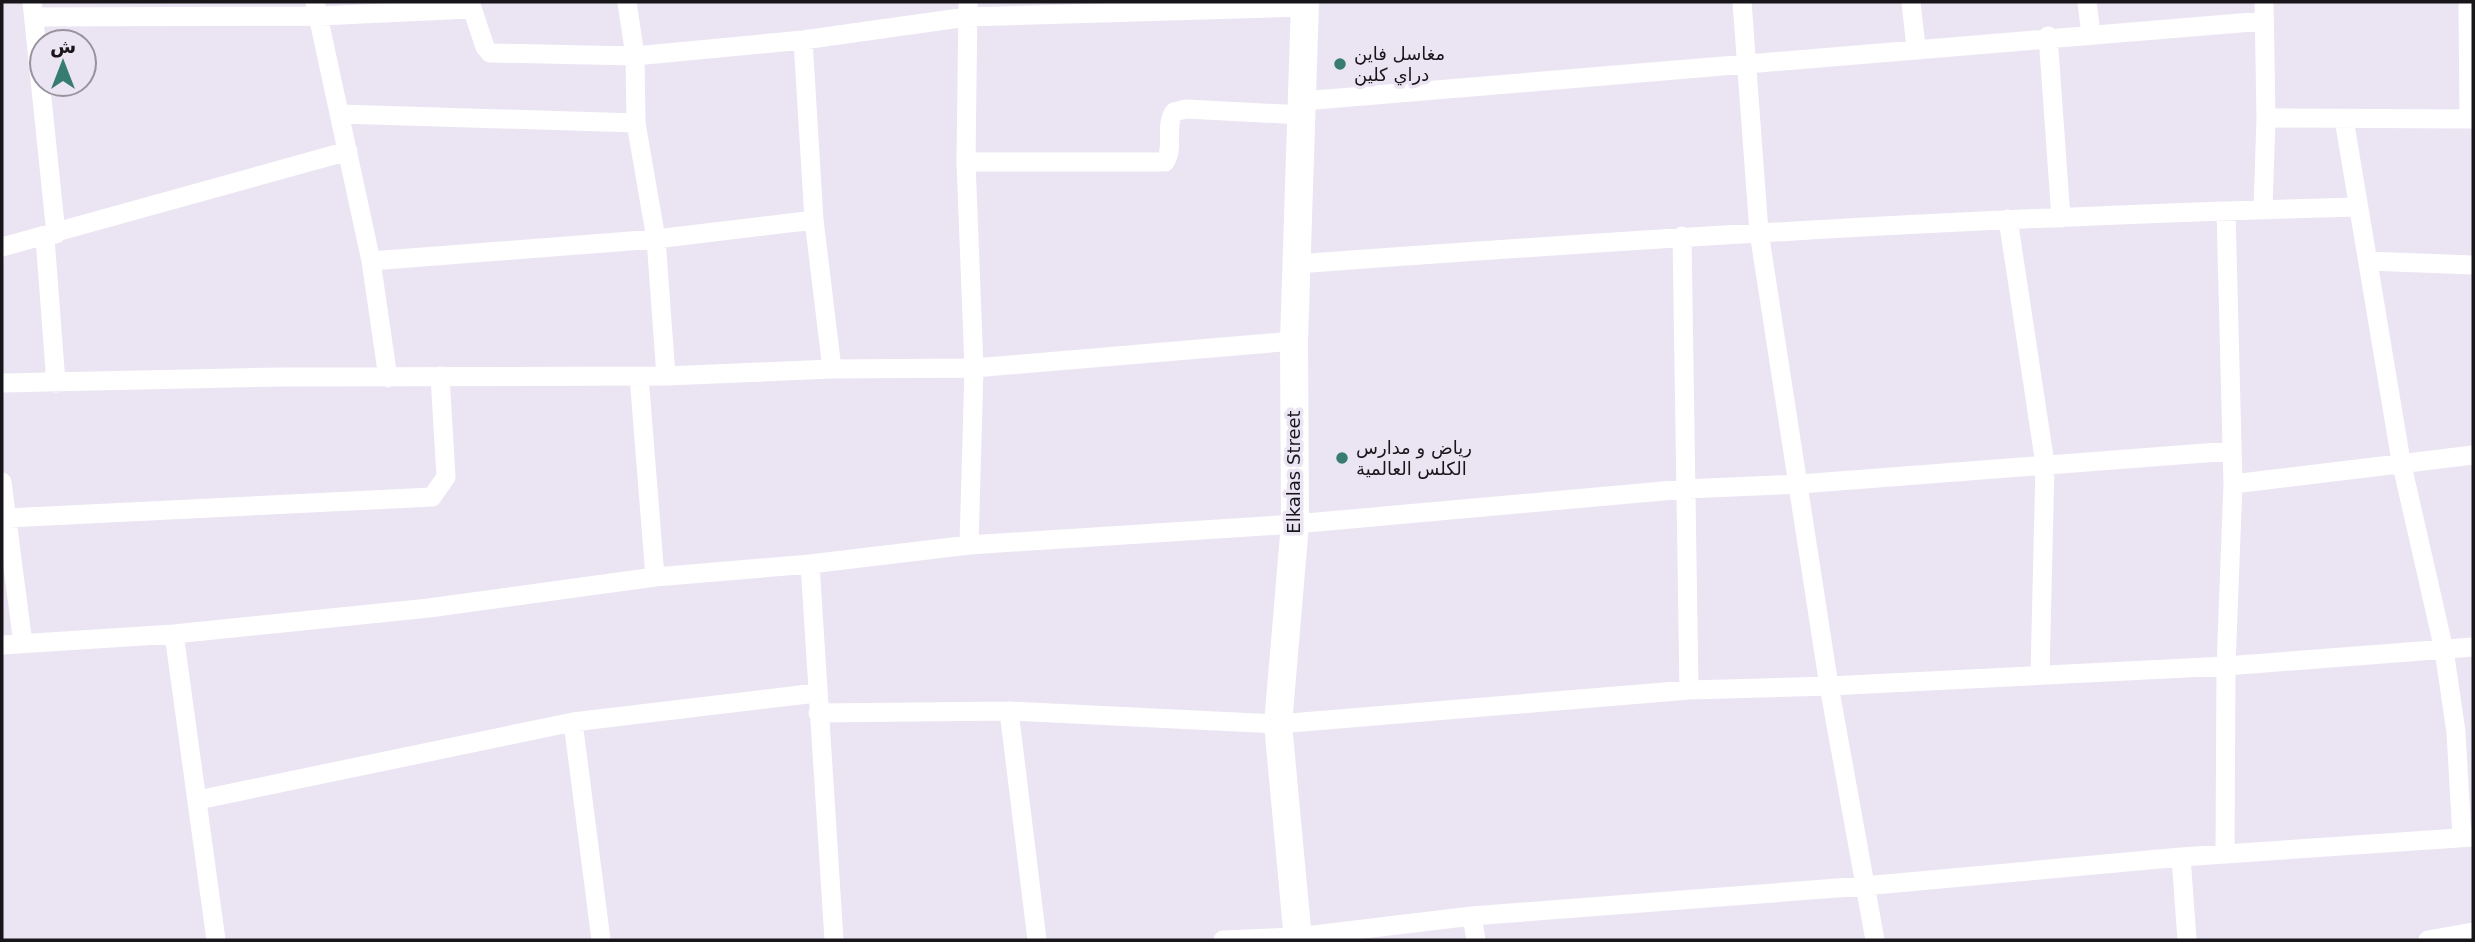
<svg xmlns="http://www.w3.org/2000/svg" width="2475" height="942" font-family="'DejaVu Sans',Cairo,sans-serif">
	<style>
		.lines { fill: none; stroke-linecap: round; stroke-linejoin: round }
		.street { stroke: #fff; stroke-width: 19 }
		.secondary { stroke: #fff; stroke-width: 28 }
		.poi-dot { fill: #377c70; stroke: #ebe5f3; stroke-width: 2.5 }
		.labels { text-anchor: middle; stroke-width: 7; stroke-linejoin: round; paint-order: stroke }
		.poi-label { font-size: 18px; fill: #18161b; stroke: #ebe5f3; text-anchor: start }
		.street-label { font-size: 18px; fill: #18161b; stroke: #ebe5f3 }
	</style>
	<rect width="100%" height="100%" fill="#ebe5f3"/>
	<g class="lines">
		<path class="street" d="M32 2 56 234
			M315 2 371 261 388 378
			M470 2 485 47 490 53 635 56 803 40 967 17 1304 7
			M627 2 635 56 636 123 656 239 666 376
			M968 2 966 162 974 368 969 545
			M1742 2 1759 232 1829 686 1875 940
			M1911 2 1916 48
			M2087 2 2091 35
			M2468 2 2469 119
			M35 17 319 16 471 9
			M2048 36 2061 218
			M803 40 814 220 832 369
			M1303 101 2264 21
			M340 114 636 123
			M2266 118 2473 119
			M2344 119 2401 461 2444 650 2456 732 2462 838
			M966 162H1165C1175 147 1164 128 1174 112L1186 109 1303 115
			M2263 209 2266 118 2264 2
			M2008 219 2045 464 2040 674
			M1682 236 1689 690
			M45 238 56 383
			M2 247 348 151
			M371 261 656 239 814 220
			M2368 261 2473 265
			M1297 264C1650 238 2003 216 2357 207
			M639 376 655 577
			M2 383 282 377 666 376 832 369 974 368 1294 341
			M2 482 23 644
			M2233 484 2473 455
			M7 518 432 497 446 477 440 376
			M810 564 834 940
			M174 634 216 940
			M2 645 174 634 429 608 655 577 810 564 969 545 1295 524 1685 489 1800 484 2231 451
			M1009 711 1037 940
			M818 713 1009 711 1278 724 1689 690 1829 686 2226 666 2473 647
			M573 722 601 940
			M198 800 573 722 816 693
			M2225 854 2226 666 2233 484 2226 212
			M2181 857 2187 940
			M1472 916 1476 940
			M1223 940 1297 937 1472 916 1864 886 2181 857 2473 837
			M2428 940 2473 932"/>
		<path class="secondary" d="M1298 940 1278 724 1295 524 1294 341 1305 2"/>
	</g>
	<g class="poi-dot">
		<circle cx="1340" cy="64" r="7"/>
		<circle cx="1342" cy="458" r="7"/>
	</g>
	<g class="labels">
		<g class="poi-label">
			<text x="1354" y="60">مغاسل فاين<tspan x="1354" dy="21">دراي كلين</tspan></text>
			<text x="1356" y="454">رياض و مدارس<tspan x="1356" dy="21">الكلس العالمية</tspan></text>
		</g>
		<g class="street-label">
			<text transform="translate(1294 472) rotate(-90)" y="6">Elkalas Street</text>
		</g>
	</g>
	<rect width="2475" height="942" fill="none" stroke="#18161b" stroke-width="7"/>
	<g transform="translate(63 63)"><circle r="33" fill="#ebe5f3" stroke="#97929d" stroke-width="2"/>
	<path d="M0-5L12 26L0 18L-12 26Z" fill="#377c70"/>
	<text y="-10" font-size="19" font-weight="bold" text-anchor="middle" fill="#18161b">ش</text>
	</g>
</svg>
